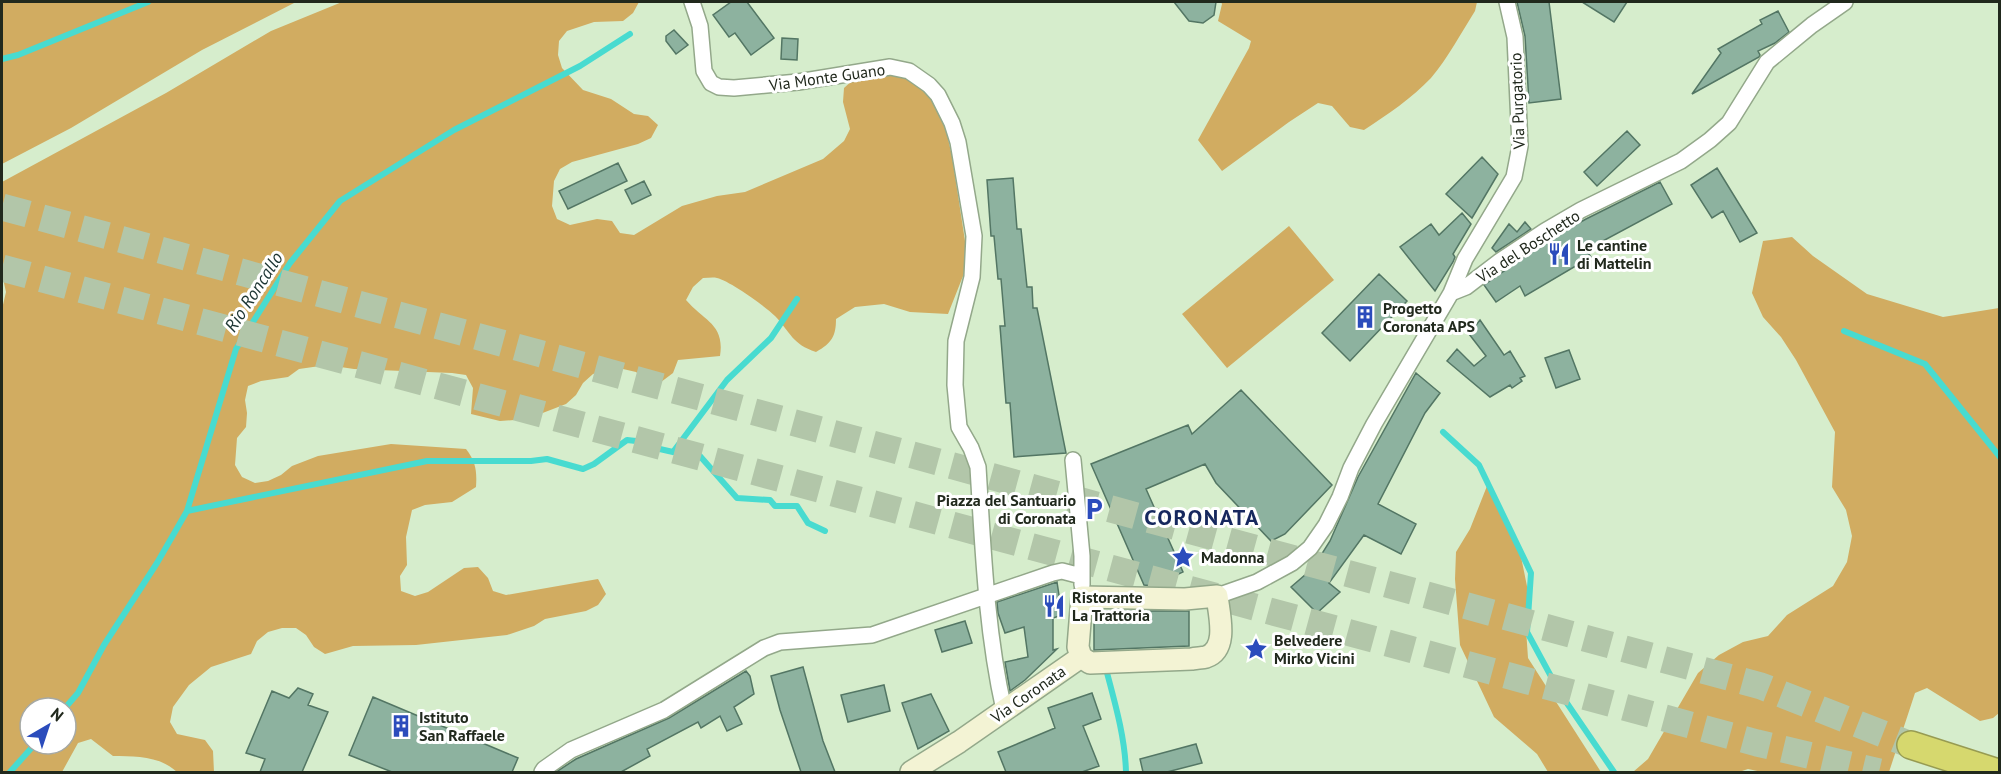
<svg xmlns="http://www.w3.org/2000/svg" width="2001" height="774" font-family="'PT Sans',sans-serif">
	<style>
		.green { fill: #d1ac61; fill-rule: evenodd }
		.lines { fill: none; stroke-linecap: round; stroke-linejoin: round }
		.stream { stroke: #48dbd0; stroke-width: 6 }
		.building { fill: #8db29f; stroke: #537664; stroke-width: 1.5 }
		.highway-tunnel { stroke: #b2c6a9; stroke-width: 27; stroke-dasharray: 27 14; stroke-linecap: butt }
		.street-casing { stroke: #93a88a; stroke-width: 18 }
		.secondary-casing { stroke: #93a88a; stroke-width: 24 }
		.highway-casing { stroke: #979b52; stroke-width: 30 }
		.street { stroke: #fff; stroke-width: 15 }
		.secondary { stroke: #f3f3d4; stroke-width: 21 }
		.highway { stroke: #d6d86e; stroke-width: 27 }
		.labels { text-anchor: middle; stroke-width: 6; stroke-linejoin: round; paint-order: stroke }
		.street-label { font-size: 16px; fill: #21291d; stroke: #fff }
		.poi-label { font-size: 16px; font-weight: bold; fill: #21291d; stroke: #fff; text-anchor: start }
		.water-label { font-size: 18px; font-style: italic; fill: #1d3533; stroke: #fff }
		.district-label { font-size: 22px; font-weight: bold; letter-spacing: 1.5px; fill: #16285e; stroke: #fff }
	</style>
	<rect width="100%" height="100%" fill="#d6edcc"/>
	<path class="green" d="M2 2H296L202 50 71 128 2 164Z
		M342 2H639L633 13 623 21 594 22 567 31 559 41 558 55 562 68 583 90 611 99 634 114 648 116 658 125 651 138 638 144 572 162 560 169 554 181 552 206 557 219 570 225 597 219 612 221 620 233 634 235 682 206 717 196 745 192 823 159 844 141 850 129 843 102 844 88 855 78 889 72 909 77 923 85 943 117 952 156 965 241V271L948 314 910 312 884 304 855 307 836 319C836 336 832 343 816 352 792 344 791 333 775 316 766 307 730 281 717 278 713 277 708 278 703 278L693 287 686 300C704 321 725 324 720 356L678 360 673 373 661 382 647 381 636 372 623 369H608L593 374 583 383 576 395 566 404 527 419 500 421 471 414 473 388 466 375 452 373 354 369 327 365 299 369 288 377 261 381 248 386 245 400 247 413 246 427 237 438 235 465 242 477 255 483 268 481 281 475 292 466 318 456 391 444 466 449C476 462 477 471 476 487L452 502 425 505 412 510 406 537 407 565 400 576 401 591 415 596 428 592 464 568 478 567 488 578 493 591 506 595 598 579 606 594 598 605 586 611 545 619 534 626 507 635 416 645 353 646 325 654 314 647 306 635 296 628H282L268 632 257 641 251 654 211 667 189 685 173 707 170 722 177 734 205 740 213 751 214 772H177C160 756 135 756 113 756L91 739 78 743 62 772H2V309L6 292 2 274V182L166 93 271 31ZM30 708H66V744H30Z
		M1221 2H1477L1475 11C1461 33 1448 58 1431 78 1412 98 1387 115 1364 130L1350 127 1332 106 1318 103 1289 122 1222 171 1198 140 1249 48 1251 41 1218 21 1222 4Z
		M1289 226 1334 280 1227 368 1182 314Z
		M1792 237 1813 256 1867 294 1943 317 1999 308V713L1993 718 1980 721 1927 688 1915 693 1889 772H1762L1748 769 1739 772H1633L1648 759 1698 673 1719 655 1743 642 1768 636 1787 615 1833 586 1847 562 1852 536 1846 510 1832 487 1835 432 1796 360 1781 337 1763 317 1752 293 1763 241Z
		M1487 486 1519 547 1530 601 1526 629 1528 658 1601 772H1548L1537 754 1494 717 1460 645 1455 579 1456 552 1470 529Z"/>
	<g class="lines">
		<path class="stream" d="M2 59 18 55 148 2
			M1844 331 1925 364 2000 457
			M1443 432 1479 465 1531 573 1527 632 1560 693 1614 772
			M673 452 727 380 771 338 797 299
			M187 511 427 461H531L547 459 583 469 594 464 627 440 636 441 651 447 673 452 692 447 737 498 770 500 775 506H797L808 523 825 531
			M1106 669C1115 703 1125 737 1126 772
			M65 708 78 693 104 645 157 563 187 511 236 349 290 263 340 201 454 130 580 66 630 34
			M10 772 35 744"/>
	</g>
	<path class="building" d="M731 2H747L774 38 751 55 735 33 729 37 713 15Z
		M1174 2H1216L1214 15 1203 23 1189 21Z
		M1517 2H1549L1561 99 1529 103 1525 36Z
		M1582 2H1627L1614 22Z
		M1778 11 1789 32 1775 43 1758 51 1760 55 1759 57 1692 94 1721 53 1718 49 1762 24 1760 20Z
		M674 30 688 45 676 54 666 41V36Z
		M782 38 798 39 797 60 781 59Z
		M1627 131 1640 145 1597 186 1584 172Z
		M1482 157 1498 174 1472 218 1446 194Z
		M618 163 627 181 568 209 559 191Z
		M1717 168 1757 233 1740 242 1723 211 1712 218 1691 185Z
		M1013 178 1017 229H1021L1027 287H1032L1033 308H1037L1066 453 1014 457 1010 403H1006L1000 326H1005L1001 279H998L994 236H991L987 180Z
		M644 181 651 195 632 204 625 190Z
		M1660 182 1672 204 1586 250 1591 257 1525 296 1520 286 1496 302 1484 285 1550 239 1586 219Z
		M1462 213 1471 224 1453 254 1455 257 1453 262 1435 291 1400 247 1431 224 1439 235Z
		M1525 222 1531 229 1496 252 1492 248 1509 224 1517 232Z
		M1379 274 1407 301 1350 361 1322 333Z
		M1480 320 1504 355 1510 351 1525 376 1520 378 1522 381 1512 388 1510 385 1490 397 1447 361 1457 349 1474 366 1486 356 1469 334Z
		M1569 350 1580 379 1556 388 1545 358Z
		M1416 373 1440 393 1425 413 1378 504 1416 524 1401 554 1364 535 1329 583 1340 592 1317 613 1291 587 1313 568 1330 541 1358 477Z
		M1241 390 1332 485 1285 534 1271 541 1216 483 1205 464 1146 489 1183 572 1153 586 1144 585 1091 464 1188 425 1192 434Z
		M1057 582 1062 615 1053 618V650L1057 649 1025 680 1010 691 1005 662 1028 657 1024 627 1005 633 998 613 997 602Z
		M1094 611H1189V646L1094 650Z
		M965 621 972 643 942 652 935 630Z
		M803 667 823 741 835 772H801L780 710 771 676Z
		M746 671 750 676 754 694 734 707 742 724 727 731 720 716 701 728 698 722 647 749 650 756 621 772H556L576 759 669 718Z
		M884 685 890 711 848 722 841 695Z
		M298 688 313 694 308 705 328 712 302 772H260L265 759 246 753 272 691 289 698Z
		M1092 693 1101 719 1083 726 1099 766 1082 772H1006L998 752 1055 728 1048 708Z
		M931 694 949 731 918 749 902 703Z
		M373 697 518 758 512 772H392L349 755Z
		M1196 744 1202 763 1167 772H1143L1140 759Z"/>
	<g class="lines">
		<path class="highway-tunnel" d="M2 207 1761 686 1911 745
			M2 268 1757 743 1879 772"/>
		<g class="street-casing">
			<path id="street" d="M692 2 700 26 704 71 711 83 719 87 734 88 798 82 890 67 909 71 929 85 938 95 952 123 958 142 974 236 972 277 956 341 955 385 959 427 971 448 978 467C983 548 986 630 1004 710
				M1451 293 1466 287 1500 261 1545 231 1581 210 1681 161 1710 140 1729 123 1767 62 1812 25 1845 2
				M1073 460 1082 556V585
				M1217 596 1257 582 1292 563 1310 548 1326 525 1340 497 1351 468 1374 424 1451 293 1465 259 1514 177 1520 146 1515 37 1507 2
				M542 772 544 769 571 750 664 710 764 648 780 642 872 635 1053 573 1062 571 1081 576"/>
		</g>
		<g class="secondary-casing">
			<path id="secondary" d="M1217 596C1219 614 1229 649 1206 657 1202 658 1196 658 1192 659L1090 663 1081 657 1078 647 1082 597 1185 599Z
				M911 772 959 742 1081 657"/>
		</g>
		<g class="highway-casing">
			<path id="highway" d="M1911 745 1995 772"/>
		</g>
		<use href="#street" class="street"/>
		<use href="#secondary" class="secondary"/>
		<use href="#highway" class="highway"/>
	</g>
	<defs>
		<g id="restaurant-bare" transform="scale(1.8)"><path d="M-5-6h1v4h1v-4h1v4h1v-4h1v5L-1.5 .5V6h-2V.5L-5-1ZM5-6V6H3V1.5H1.5Q1.5-4 5-6Z" fill="#2b4cbc" stroke="#fff" stroke-width="2.5" paint-order="stroke"/></g>
		<g id="building-bare" transform="scale(1.8)"><path d="M-4-6H4V6H1V3H-1V6H-4ZM-2.5-4.3h1.7v1.8h-1.7ZM.8-4.3h1.7v1.8H.8ZM-2.5-1h1.7V.8h-1.7ZM.8-1h1.7V.8H.8Z" fill="#2b4cbc" stroke="#fff" stroke-width="2.5" paint-order="stroke"/></g>
		<g id="parking-bare" transform="scale(1.8)"><path d="M-3.5-5.5H1a3.5 3.5 0 0 1 0 7H-1V5.5H-3.5ZM-1-3.4V-.6H.8a1.4 1.4 0 0 0 0-2.8Z" fill="#2b4cbc" stroke="#fff" stroke-width="2.5" paint-order="stroke"/></g>
		<g id="sight-bare" transform="scale(1.8)"><path d="M0-6L1.8-2.2L6-1.7L2.9 1.2L3.7 5.4L0 3.3L-3.7 5.4L-2.9 1.2L-6-1.7L-1.8-2.2Z" fill="#2b4cbc" stroke="#fff" stroke-width="2.5" paint-order="stroke"/></g>
	</defs>
	<g fill-rule="evenodd">
		<use href="#restaurant-bare" x="1559" y="254"/>
		<use href="#building-bare" x="1365" y="317"/>
		<use href="#parking-bare" x="1094" y="509"/>
		<use href="#sight-bare" x="1183" y="557"/>
		<use href="#restaurant-bare" x="1054" y="606"/>
		<use href="#sight-bare" x="1256" y="649"/>
		<use href="#building-bare" x="401" y="726"/>
	</g>
	<g class="labels">
		<g class="street-label">
			<text transform="translate(827 77) rotate(-8)" y="6">Via Monte Guano</text>
			<text transform="translate(1517 101) rotate(-92)" y="6">Via Purgatorio</text>
			<text transform="translate(1528 246) rotate(-33)" y="6">Via del Boschetto</text>
			<text transform="translate(1028 694) rotate(-35)" y="6">Via Coronata</text>
		</g>
		<g class="poi-label">
			<text x="1577" y="251">Le cantine<tspan x="1577" dy="18">di Mattelin</tspan></text>
			<text x="1383" y="314">Progetto<tspan x="1383" dy="18">Coronata APS</tspan></text>
			<text x="1076" y="506" text-anchor="end">Piazza del Santuario<tspan x="1076" dy="18">di Coronata</tspan></text>
			<text x="1201" y="563">Madonna</text>
			<text x="1072" y="603">Ristorante<tspan x="1072" dy="18">La Trattoria</tspan></text>
			<text x="1274" y="646">Belvedere<tspan x="1274" dy="18">Mirko Vicini</tspan></text>
			<text x="419" y="723">Istituto<tspan x="419" dy="18">San Raffaele</tspan></text>
		</g>
		<g class="water-label">
			<text transform="translate(254 292) rotate(-57)" y="6">Rio Roncallo</text>
		</g>
		<g class="district-label">
			<text x="1202" y="525">CORONATA</text>
		</g>
	</g>
	<rect width="2001" height="774" fill="none" stroke="#21291d" stroke-width="6"/>
	<g transform="translate(48 726) rotate(39)"><circle r="28" fill="#ffffff" stroke="#a6a9a5" stroke-width="1.5"/>
	<path d="M0-4.5L10 22L0 15L-10 22Z" fill="#2b4cbc"/>
	<text y="-9" font-size="16" font-weight="bold" text-anchor="middle" fill="#21291d">N</text>
	</g>
</svg>
